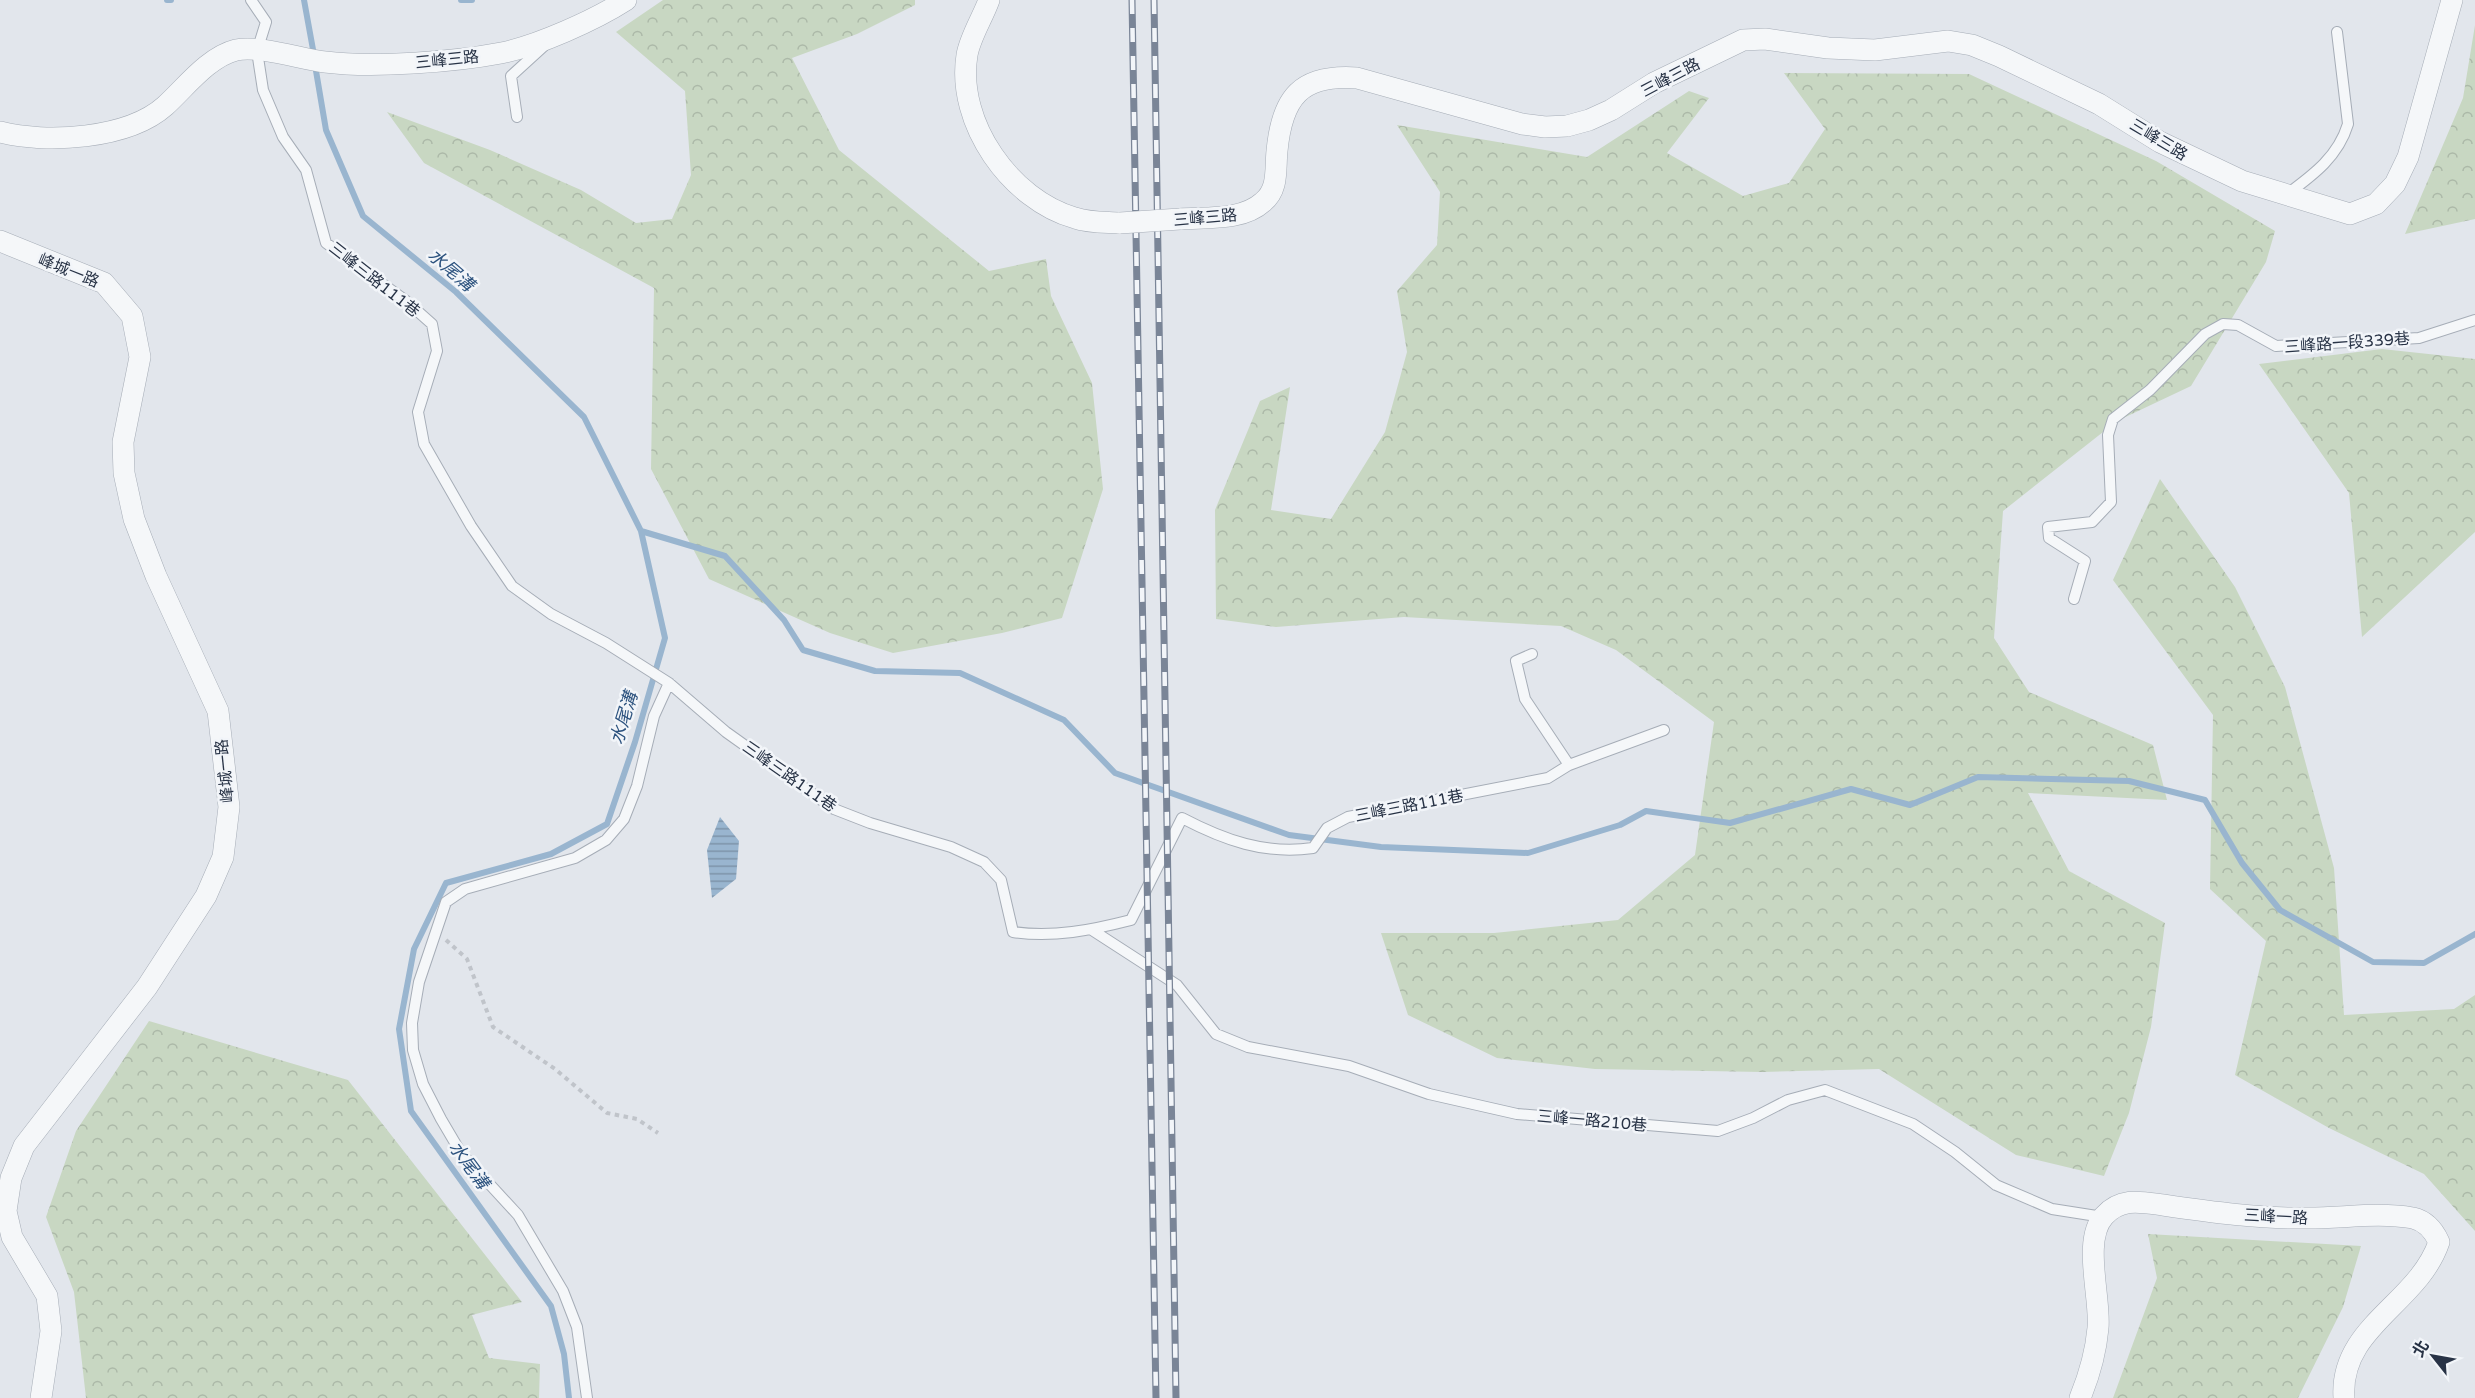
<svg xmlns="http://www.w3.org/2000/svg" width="2475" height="1398" font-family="'Varela Round','Noto Sans TC',sans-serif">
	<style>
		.forest { fill: url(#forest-crowns) }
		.water { fill: url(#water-rules) }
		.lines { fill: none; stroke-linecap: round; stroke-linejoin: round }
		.stream { stroke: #99b5cf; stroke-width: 6 }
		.service-casing { stroke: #a6adb7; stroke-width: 12 }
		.minor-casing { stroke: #a6adb7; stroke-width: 22 }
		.path { stroke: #c0c4ca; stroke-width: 4; stroke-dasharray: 4.5 4.5; stroke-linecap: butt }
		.service { stroke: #f5f7f9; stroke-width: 10 }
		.minor { stroke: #f5f7f9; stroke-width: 21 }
		.rail-casing { stroke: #7a8597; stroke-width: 7 }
		.rail { stroke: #f2f5f9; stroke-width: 4.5; stroke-dasharray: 14; stroke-linecap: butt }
		.minor-bridge-casing { stroke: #a6adb7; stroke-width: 22; stroke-linecap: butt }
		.minor-bridge { stroke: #f5f7f9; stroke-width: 21 }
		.labels { text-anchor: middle; stroke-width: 5; stroke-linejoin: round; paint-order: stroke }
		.street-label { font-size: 16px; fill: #283346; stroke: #f2f5f9 }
		.water-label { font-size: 18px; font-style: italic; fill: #2d537f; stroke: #f2f5f9 }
	</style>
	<defs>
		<pattern id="forest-crowns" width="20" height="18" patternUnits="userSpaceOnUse" patternTransform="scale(1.5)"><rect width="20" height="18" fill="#c8d7c2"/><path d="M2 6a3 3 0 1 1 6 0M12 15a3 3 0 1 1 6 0" fill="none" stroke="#acb9a8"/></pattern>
		<pattern id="water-rules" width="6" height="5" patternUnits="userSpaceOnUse" patternTransform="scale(1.5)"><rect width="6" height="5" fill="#99b5cf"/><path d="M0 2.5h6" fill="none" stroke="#7d94aa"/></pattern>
	</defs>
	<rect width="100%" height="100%" fill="#e2e6ec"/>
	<path class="forest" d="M663 0H915V5L857 34 792 58 839 150 989 271 1046 259 1051 296 1092 383 1103 489 1062 618 1002 633 893 653 830 633 709 579 651 469 654 288 424 163 387 112 490 150 581 190 636 223 672 219 691 175 685 91 616 32Z
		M2475 25V219L2405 234 2463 98Z
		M1784 73 1969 74 2156 161 2275 231 2266 262 2191 386 2117 421 2003 511 1994 638 2029 692 2153 745 2167 800 2028 793 2069 871 2165 923 2151 1027 2129 1113 2104 1176 2016 1155 1879 1069 1762 1072 1595 1069 1497 1058 1408 1015 1381 933H1494L1618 920 1695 855 1714 722 1616 650 1561 626 1404 617 1276 627 1216 619 1215 510 1260 401 1290 387 1271 510 1331 519 1385 432 1407 352 1397 291 1437 245 1440 192 1397 125 1587 157 1689 91 1709 98 1667 153 1743 196 1789 183 1825 129Z
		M2382 349 2475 359V532L2362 637 2349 493 2259 364Z
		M2160 479 2235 587 2285 687 2334 868 2344 1015 2454 1009 2475 995V1231L2424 1174 2329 1128 2235 1075 2266 941 2210 889 2213 715 2113 580Z
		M149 1021 348 1080 522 1302 472 1315 489 1358 540 1364 539 1398H86L74 1292 46 1217 76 1131Z
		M2148 1234 2361 1246 2343 1307 2298 1398H2113L2157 1278Z"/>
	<path class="water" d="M720 817 739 841 736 879 712 898 707 850Z"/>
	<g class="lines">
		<path class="stream" d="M167 0H171
			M304 0 314 55
			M461 0H472
			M315 65 326 130 363 216 456 292 584 417 641 531 665 638 635 742 607 824 551 854 446 883 414 949 399 1029 411 1111 551 1306 564 1354 569 1398
			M641 531 725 556 784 620 803 650 875 671 960 673 1064 720 1115 773 1289 835 1381 847 1528 853 1620 825 1646 811 1730 823 1851 789 1910 805 1978 777 2129 781 2205 800 2242 863 2280 910 2373 962 2424 963 2475 934"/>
		<g class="service-casing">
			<path id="service" d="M251 0 266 22 257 51 263 90 283 137 306 170 326 243 405 300 432 324 437 351 418 412 424 444 471 526 512 586 551 614 606 643 669 683 726 732 834 809 870 823 951 847 984 862 1001 880 1013 932C1053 938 1092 930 1131 920L1182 818C1224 840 1265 855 1313 848L1327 828 1348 817 1548 778 1569 765 1664 730
				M517 117 511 76 545 45
				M2286 195C2313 175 2338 157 2348 124L2337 32
				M2074 599 2085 561 2049 538 2048 527 2092 522 2111 502 2108 435 2113 419 2150 390 2205 334 2223 324 2238 325 2276 346 2419 338 2475 320
				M1532 654 1516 661 1525 699 1569 765
				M1092 930 1177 985 1216 1034 1248 1047 1349 1066 1429 1094 1517 1114 1718 1131 1753 1118 1788 1100 1825 1090 1913 1124 1955 1152 1996 1185 2052 1209 2103 1217
				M587 1398 577 1327 563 1291 518 1215 461 1153 441 1119 423 1084 413 1050 412 1023 419 982 446 902 465 889 575 858 606 840 624 819 637 786 654 716 669 683"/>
		</g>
		<g class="minor-casing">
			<path id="minor" d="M989 0C983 17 970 37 967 55 956 123 1011 200 1075 218 1090 223 1105 222 1120 223
				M0 132C46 144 128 139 165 106 185 88 208 57 236 50 259 45 301 59 325 62 373 68 454 62 501 53 537 46 595 20 626 0
				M1180 219C1207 217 1242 221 1263 202 1279 189 1275 169 1277 151 1282 97 1301 74 1357 78L1522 124 1545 127 1567 126 1589 120 1611 110 1654 83 1743 40 1765 39 1828 48 1875 50 1948 41 1972 45 1999 56 2099 104 2160 142 2242 181 2350 214 2376 204 2395 184 2408 157 2452 0
				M0 241 104 283 132 316 140 357 123 442 124 473 134 519 156 576 218 711 229 807 223 857 206 896 147 987 24 1146 11 1178 6 1211 12 1237 47 1296 51 1331 41 1398
				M2080 1398C2089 1376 2096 1351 2098 1328 2101 1298 2082 1240 2104 1216 2121 1197 2141 1202 2163 1205 2211 1212 2261 1219 2309 1218 2344 1218 2378 1212 2413 1218 2426 1221 2434 1231 2439 1242 2418 1304 2339 1327 2344 1398"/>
		</g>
		<path class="path" d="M446 940 467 959 493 1027 555 1069 607 1113 637 1119 658 1133"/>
		<use href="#service" class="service"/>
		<use href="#minor" class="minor"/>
		<g class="rail-casing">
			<path id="rail" d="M1132 0 1156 1398
				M1154 0 1176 1398"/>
		</g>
		<use href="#rail" class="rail"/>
		<g class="minor-bridge-casing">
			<path id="minor-bridge" d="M1120 223 1180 219"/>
		</g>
		<use href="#minor-bridge" class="minor-bridge"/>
	</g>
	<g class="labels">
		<g class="street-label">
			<text transform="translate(447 59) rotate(-6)" y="6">三峰三路</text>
			<text transform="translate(1670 77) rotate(-28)" y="6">三峰三路</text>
			<text transform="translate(2159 139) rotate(31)" y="6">三峰三路</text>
			<text transform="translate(1205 217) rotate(-5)" y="6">三峰三路</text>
			<text transform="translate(69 270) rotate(22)" y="6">峰城一路</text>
			<text transform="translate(375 279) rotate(38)" y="6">三峰三路111巷</text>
			<text transform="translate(2347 342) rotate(-4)" y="6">三峰路一段339巷</text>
			<text transform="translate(224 771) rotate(-96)" y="6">峰城一路</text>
			<text transform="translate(790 776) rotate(35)" y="6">三峰三路111巷</text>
			<text transform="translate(1409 805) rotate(-11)" y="6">三峰三路111巷</text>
			<text transform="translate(1592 1120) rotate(5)" y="6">三峰一路210巷</text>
			<text transform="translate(2276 1216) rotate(3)" y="6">三峰一路</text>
		</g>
		<g class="water-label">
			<text transform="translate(451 270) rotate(41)" y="6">水尾溝</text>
			<text transform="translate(624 718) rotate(-73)" y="6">水尾溝</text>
			<text transform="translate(469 1165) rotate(54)" y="6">水尾溝</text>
		</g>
	</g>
	<g transform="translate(2433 1356) rotate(301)" stroke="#f2f5f9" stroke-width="4.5" paint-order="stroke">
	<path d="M0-4.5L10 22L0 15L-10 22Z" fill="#283346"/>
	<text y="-9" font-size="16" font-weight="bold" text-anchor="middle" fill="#283346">北</text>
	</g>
</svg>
